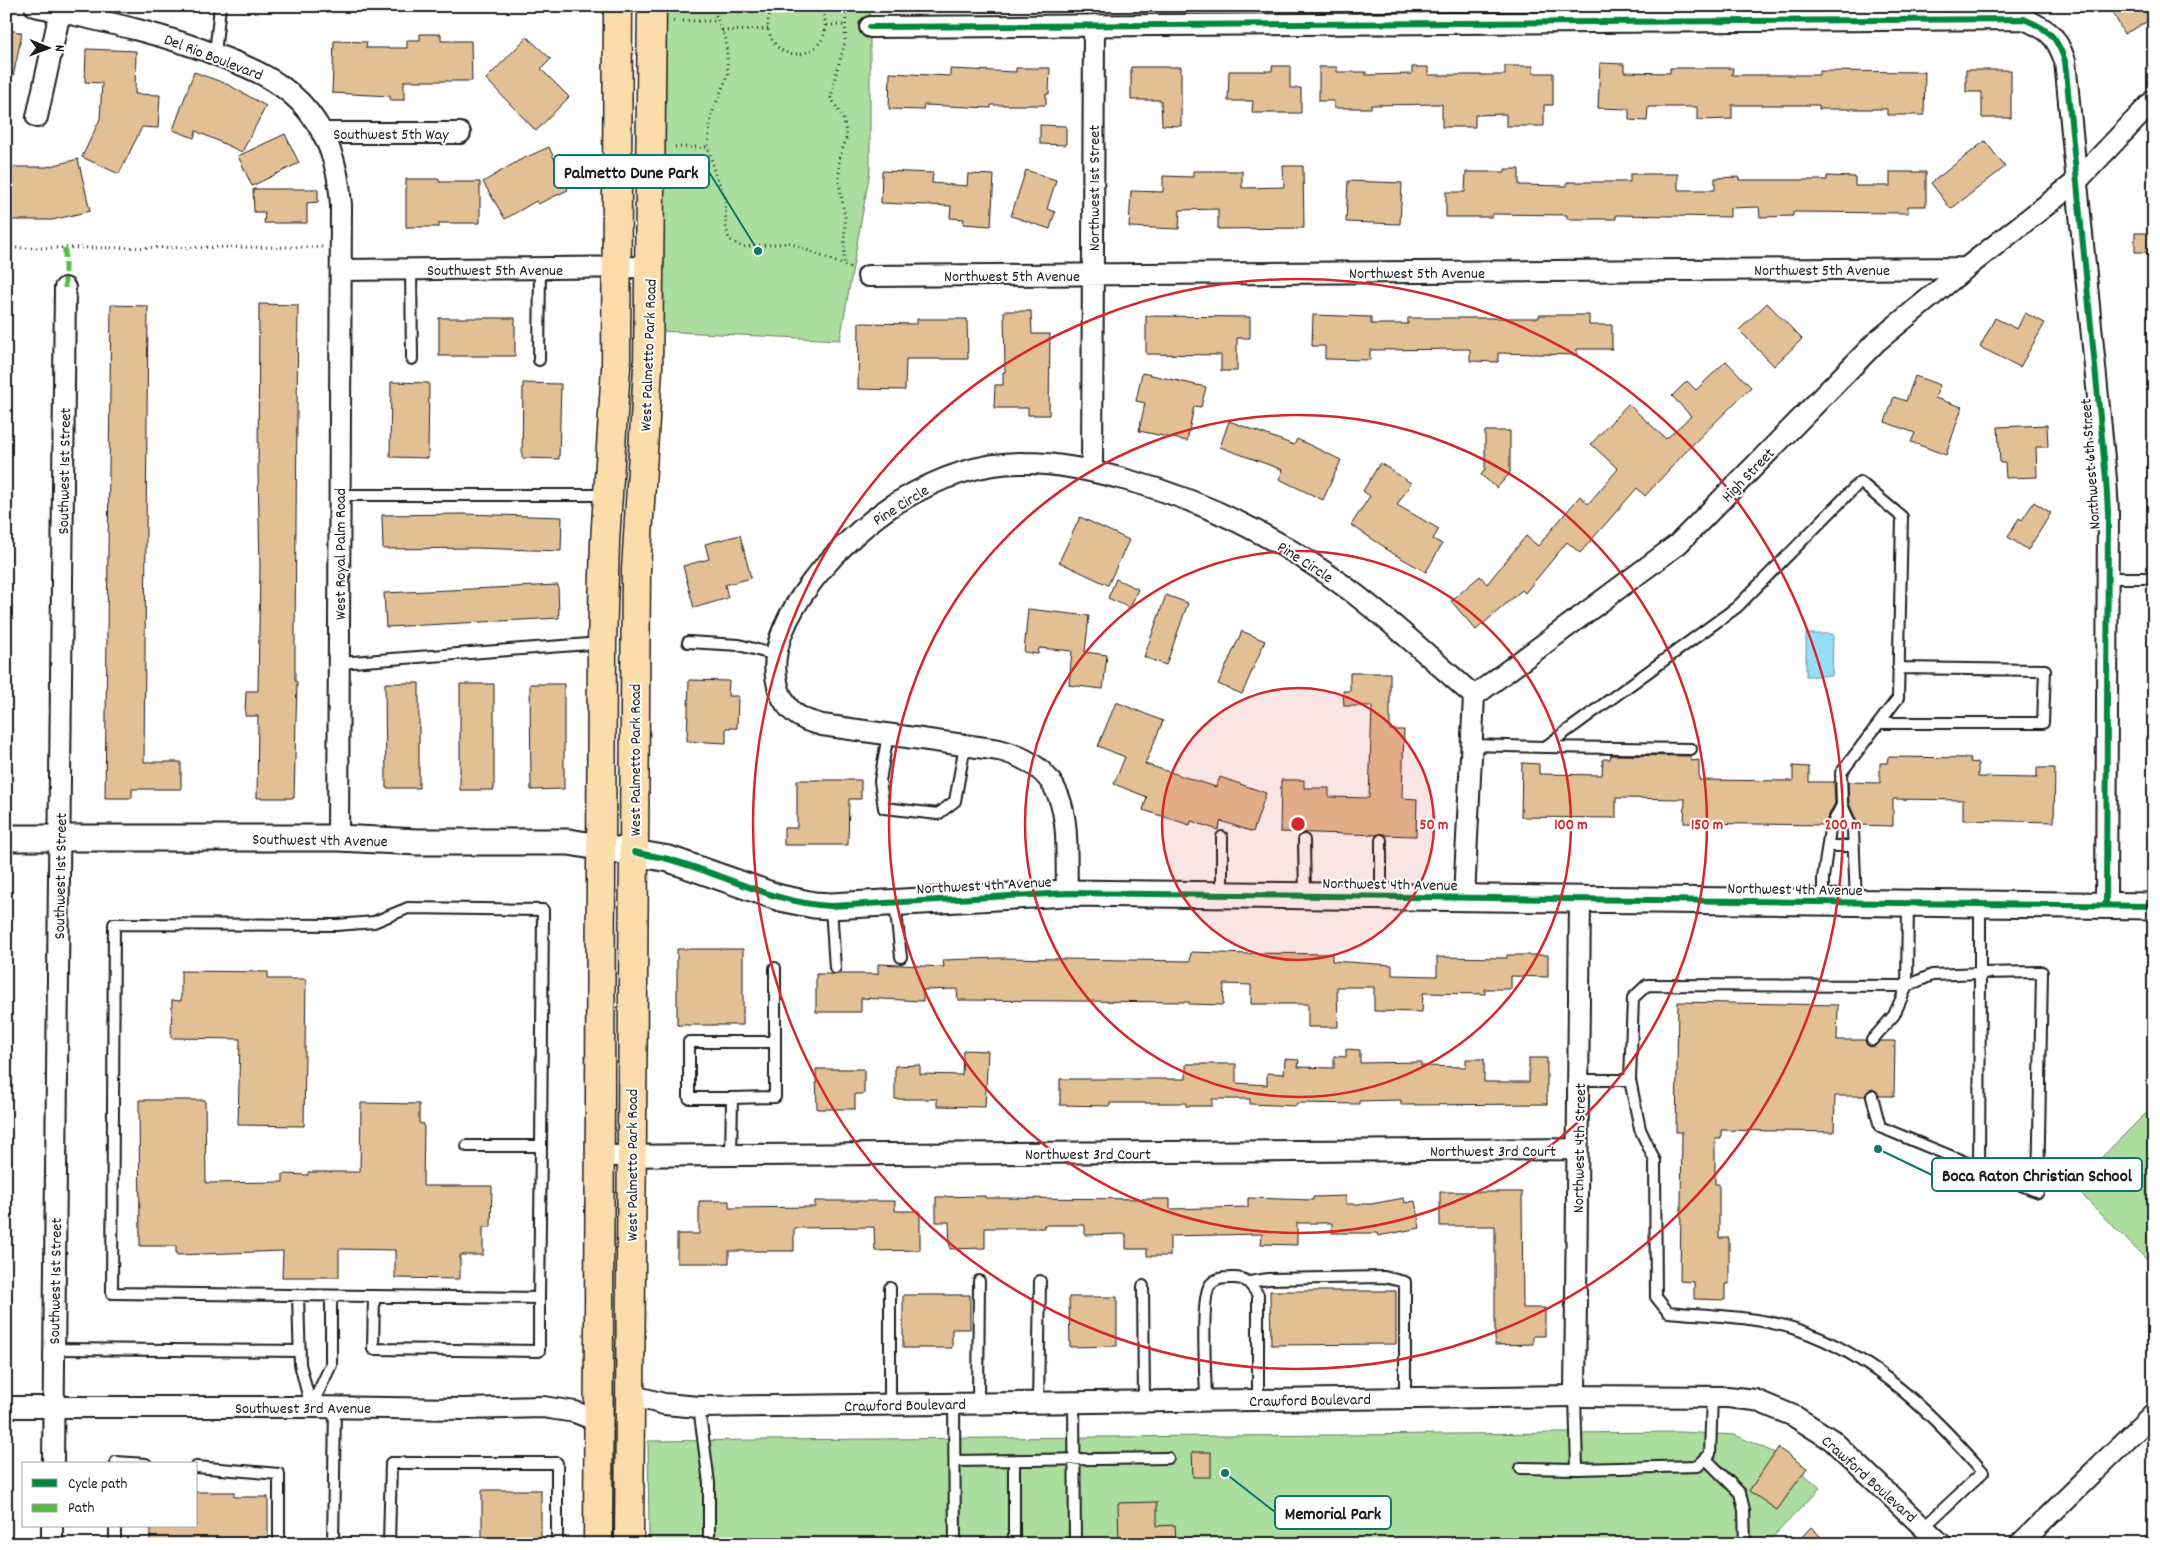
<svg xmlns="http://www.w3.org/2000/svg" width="2160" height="1550" font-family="Dekko,sans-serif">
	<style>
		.green { fill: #abdd9e; stroke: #647c5d }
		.water { fill: #97ddf9; stroke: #6690a1 }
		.building { fill: #e3bf95; stroke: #1c1c1c }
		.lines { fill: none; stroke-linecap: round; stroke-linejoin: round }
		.service-casing { stroke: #1c1c1c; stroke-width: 14 }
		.minor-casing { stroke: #1c1c1c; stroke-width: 24 }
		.tertiary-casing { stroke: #1c1c1c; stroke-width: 29 }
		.primary-casing { stroke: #1c1c1c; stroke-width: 31 }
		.path { stroke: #1c1c1c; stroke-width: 3; stroke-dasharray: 1 4; stroke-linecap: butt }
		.service { stroke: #fff; stroke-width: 10 }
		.minor { stroke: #fff; stroke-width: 20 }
		.tertiary { stroke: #fff; stroke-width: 25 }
		.primary { stroke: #fbddab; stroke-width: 28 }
		.quiet { stroke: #58b947; stroke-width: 5; stroke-dasharray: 10 5; stroke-linecap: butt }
		.cycleway-casing { stroke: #fff; stroke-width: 9 }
		.cycleway { stroke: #00873e; stroke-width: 6 }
		.ring { fill: none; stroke: #d62828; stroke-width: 2.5 }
		.labels { text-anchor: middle; stroke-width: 4; stroke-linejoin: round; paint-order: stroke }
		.street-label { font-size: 16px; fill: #1c1c1c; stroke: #fff }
		.centre { fill: #d62828; stroke: #fff; stroke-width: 2.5 }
		.ring-label { font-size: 15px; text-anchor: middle; font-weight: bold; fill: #d62828; stroke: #fff; stroke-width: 4; stroke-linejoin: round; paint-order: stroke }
		.leader { fill: none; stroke: #0f766e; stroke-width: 2 }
		.callout-dot { fill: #0f766e; stroke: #fff; stroke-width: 2 }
		.callout { fill: #fff; stroke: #0f766e; stroke-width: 2 }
		.callout-label { font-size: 18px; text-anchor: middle; font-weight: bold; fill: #1c1c1c }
	</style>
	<rect width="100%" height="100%" fill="#fff"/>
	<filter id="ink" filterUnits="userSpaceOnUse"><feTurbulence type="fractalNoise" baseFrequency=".02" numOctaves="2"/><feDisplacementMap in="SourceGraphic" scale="10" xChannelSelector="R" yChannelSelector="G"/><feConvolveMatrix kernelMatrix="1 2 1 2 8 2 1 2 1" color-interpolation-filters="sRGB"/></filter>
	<g filter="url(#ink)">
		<path class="green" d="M662 6H870V171L840 340 660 331Z
			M2154 1105V1267L2073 1186Z
			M1680 1432 1735 1435 1784 1457 1820 1488 1766 1544H649L648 1441Z"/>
		<path class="water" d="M1806 634H1833L1832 676H1806Z"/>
		<path class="building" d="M2123 6H2154V18L2124 34 2113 12Z
			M6 29 22 33 13 77 6 76Z
			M420 34H441V41H471L472 81H404V100H390V96L332 93 334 41 367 42 366 48H407V40H420Z
			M527 37 551 59 541 69 569 97 536 131 486 79Z
			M86 49 136 51 135 94 160 95 158 128 142 127 119 174 82 157 100 119 102 83 85 82Z
			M1600 63 1624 64V72L1670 73V68H1733L1732 75H1819V71L1925 72 1924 115H1887V109H1819V105H1732V119L1697 120V107H1648L1647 121 1629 120V109L1598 108Z
			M1272 66H1290V88H1301V113H1252L1253 101H1228L1229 71H1272Z
			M1505 66H1533V73H1553V105H1544V126H1506V114L1475 115V127H1442V104L1371 105V108H1334V101H1319V67H1337V72H1366V75L1412 74V67H1428V75H1505Z
			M1131 67H1181V126L1162 125 1161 100H1131Z
			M1016 68H1050L1049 94H1046V105H991V108L924 105 923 110 889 109 890 73 950 76V69L1016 72Z
			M1966 70H2011V118H1982V92H1966Z
			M194 72 227 84 266 106 242 152 196 131 194 138 173 130Z
			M1040 125 1066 126V145L1040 144Z
			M285 134 299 163 252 186 238 156Z
			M1985 141 2005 167 1951 209 1931 183Z
			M549 147 568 190 538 204 536 201 505 219 483 182 518 161Z
			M78 159 90 211 52 220H7L6 167H47Z
			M1283 166H1303L1304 228 1218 229V209L1180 210 1179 229 1129 227 1131 191 1163 192V176L1193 177V171H1242V188L1284 187Z
			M1505 169H1519V185L1567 186V182H1630V174H1678V190H1715V178L1739 177V180H1827V176L1855 177V186H1890V172H1926V206H1908V213L1793 212V216L1760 217 1759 207 1730 208V217L1616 215V219H1567V215L1492 214V217H1446V192H1465L1466 172H1505Z
			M1026 170 1056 180 1047 209 1055 212 1050 229 1011 216Z
			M882 171 933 173 932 183 967 186 968 174 994 175 991 226 963 224 964 219 950 218 951 206 881 203Z
			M406 179H439V182H480V223H439V227H406Z
			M1348 181 1402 183 1400 224 1346 222Z
			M253 189H318V202L307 203V223H264L265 212H254Z
			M2135 233H2154V252H2135Z
			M1767 303 1802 339 1774 366 1739 330Z
			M259 304 298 305 295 634V681L297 682 294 798H257L258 716H245L246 691H258L260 567 258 472Z
			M111 305 148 306 144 762H181V789H132V798H105Z
			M1004 311H1031L1032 334H1050L1049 415H1028V408H994L995 385H1003V372H1005Z
			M2025 313 2045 323 2020 367 1980 347 1995 318 2017 329Z
			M1313 315 1371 317V324H1408V318H1539V315H1589V325H1612V349H1577V355L1498 353V362L1470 361V349L1370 350V360L1325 359V346H1312Z
			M1146 316 1250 317V338H1237V371H1221V355L1146 354Z
			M439 318H515V356H439Z
			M917 319H967L968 359H906L905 390 858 389 859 323 917 324Z
			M1726 361 1751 387 1690 447 1645 496 1637 488 1580 553 1567 542 1525 593 1522 590 1476 630 1451 601 1480 576 1487 584 1526 536 1538 546 1580 496 1588 504 1618 469 1591 444 1628 404 1666 439 1691 416 1672 396 1687 381 1696 390Z
			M1142 373 1206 387 1201 407 1194 406 1187 441 1139 431 1145 403 1136 401Z
			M1915 376 1940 385 1935 398 1962 407 1946 455 1911 442 1915 433 1885 422 1894 397 1906 401Z
			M391 382 429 383 428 458 390 457Z
			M523 383 561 384 559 459 522 458Z
			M1229 421 1294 445 1297 439 1341 460 1323 500 1279 479 1283 470 1220 447Z
			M2047 425 2048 447H2036L2037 477 2006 478 2005 463H2000L1998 427Z
			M1485 431H1510V473L1497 488 1481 475 1485 469Z
			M1380 463 1411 483 1397 505 1439 529 1433 539 1442 544 1426 572 1385 549 1386 548 1351 525 1370 496 1363 491Z
			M2034 502 2051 513 2028 550 2008 537 2019 518 2022 520Z
			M464 514 562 517 561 551 475 548 383 549 382 515Z
			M1080 517 1129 540 1108 585 1059 562Z
			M740 535 751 578 725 585 728 598 694 608 683 566 709 559 705 544Z
			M1116 579 1138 589 1130 608 1108 598Z
			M558 585 559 618 386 627 384 593Z
			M1166 595 1188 603 1166 665 1144 657Z
			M1028 609 1089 616 1085 652 1107 655 1103 689 1069 685 1072 651 1039 648 1038 654 1024 652Z
			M1242 631 1265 641 1242 694 1218 684Z
			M1350 673H1390V730H1404L1402 798 1417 799 1416 836 1280 832 1281 780H1304V788H1329V797L1369 798 1372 706H1344L1343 691H1350Z
			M689 680 729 681 728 696H738L737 728H726V743L687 741Z
			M385 683H419V788H386Z
			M460 684H494V790H460Z
			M530 684H564V789L531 790Z
			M1116 702 1163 721 1145 764 1216 787 1220 777 1266 793 1253 832 1221 821 1218 830 1191 821 1190 825 1143 810 1147 797 1114 784 1125 757 1098 746Z
			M1611 755 1691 756V761L1699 760V780L1793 781V766L1809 767V782H1834L1835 803 1824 825 1684 823 1685 799 1616 798V818L1521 817 1522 763 1539 764V774L1602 775 1603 759H1610Z
			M1888 757 1971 758 1970 762 1978 763V777L2037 778V768H2055L2054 822 1963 820V800L1893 799V826L1858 825 1849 803 1848 782 1880 783V763H1887Z
			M797 780H861V799H849L848 845H784V828H797Z
			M677 949H743V1025H677Z
			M1191 952 1251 954V953L1332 954V961L1392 965V975L1437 976V957L1507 958V955H1548V977L1511 976V989H1485V994L1423 993 1422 1012 1374 1011V987H1337L1338 1027H1308V1004H1251V985L1224 984 1223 1005 1189 1004V1002L958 1000 957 989 923 990V1001L861 998V1012H816V974H878V964L944 967 943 960 1000 958 1190 961Z
			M181 971 268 972V979H306L304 1126 238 1125 240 1039 171 1038 172 1000 181 1001Z
			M1678 1002 1838 1005 1837 1040H1865L1867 1045 1871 1047 1881 1041H1895L1894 1096H1879L1873 1089 1868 1091 1865 1096H1835L1834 1132 1721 1130V1139H1715V1184H1719V1238H1729V1284H1725V1300L1694 1299V1282L1680 1281 1682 1132H1676Z
			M1346 1049 1360 1050V1063L1421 1062V1066L1466 1067V1059H1484V1082H1529V1058H1547V1104L1401 1105V1100L1359 1101V1104L1297 1103 1296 1106 1250 1104V1099H1212V1106H1186V1103H1110V1106L1060 1105V1079H1186V1064H1236V1083L1267 1085V1073L1284 1074 1285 1059 1299 1060 1298 1067 1334 1068V1056L1346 1057Z
			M963 1050 988 1051 985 1107 937 1106V1099H895V1066L920 1065V1074L962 1075Z
			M816 1069H864V1094H855V1109H817Z
			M139 1100H205L206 1183 283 1182V1174L308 1175V1172H360L361 1103 419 1104V1123L424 1124 423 1186H492L491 1227H483V1255H460V1279L395 1278V1250L339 1249V1277H282L283 1251 176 1255V1246H140Z
			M1440 1192H1522L1523 1308H1545V1336H1533V1344L1495 1345V1226H1440Z
			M985 1196V1198L1170 1199V1209L1248 1207V1198L1313 1200V1197L1346 1196V1204H1371L1404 1198 1405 1203 1415 1201 1420 1228 1378 1236 1377 1233H1332V1223H1297V1245L1261 1244 1262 1234 1170 1236V1256H1147V1249H1126V1234L1085 1235V1225H1044V1228H985V1248L950 1249 949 1222H936V1197Z
			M699 1201H729V1208L815 1207V1201H895V1211H920V1250L875 1251 874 1227 794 1228V1251H729V1263H677V1234H699Z
			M1270 1291H1396V1344L1271 1345Z
			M903 1295H970V1329H952V1348H903Z
			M1069 1297H1117V1346L1070 1347Z
			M1778 1448 1807 1468 1777 1510 1749 1491Z
			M1192 1452H1211V1477H1193Z
			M482 1490H541V1544H482Z
			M196 1492H234V1497H268V1544H150V1526H196Z
			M1157 1502V1526L1175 1525 1176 1541H1158V1544H1119L1118 1503Z
			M1811 1527 1828 1544H1795Z"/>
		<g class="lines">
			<g class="service-casing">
				<path id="service" d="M215 54 220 6
					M411 269 412 359
					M539 360 540 268
					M340 495H606
					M2107 578H2154
					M688 642 739 645 776 655
					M339 663 602 643
					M1879 723H2043L2045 670 1898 668
					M888 734 880 781 884 808 938 814 955 801 965 745
					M1472 745 1545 747 1737 607 1860 482 1902 517 1898 698 1841 773 1842 805 1853 830 1856 902
					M1545 747 1691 749
					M1304 840 1305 896
					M1828 846H1854
					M1222 895V837
					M1381 896V840
					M1823 901V878L1830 829 1842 805
					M895 903 901 957
					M831 907 835 968
					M1872 1040 1894 1015 1907 986 1932 975 1980 973V905
					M1578 1080H1630L1633 998 1647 985 1907 986 1908 903
					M1630 1080 1640 1129 1655 1161 1656 1297 1668 1312C1711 1316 1757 1316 1799 1330 1874 1356 1933 1414 1983 1472L1924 1527
					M1872 1096 1880 1127 2038 1192 2042 972 1980 973 1979 1168
					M732 1098H689V1042H775
					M467 1146H541L539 1298
					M731 1156 732 1098 775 1097V968
					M1250 1282 1268 1279 1384 1277 1405 1282V1398
					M1143 1286 1144 1401
					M298 1296 300 1364 311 1407
					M374 1296 373 1349 539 1351V1298L112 1293 114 924 337 925 374 922 408 908 543 910 541 1146
					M53 1349 300 1351
					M1206 1401C1206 1380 1200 1298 1210 1285 1216 1278 1223 1278 1231 1278 1246 1277 1250 1283 1258 1295V1400
					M1074 1402 1075 1544
					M954 1403 955 1544
					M978 1403 979 1281
					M1038 1403 1040 1281
					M890 1404V1288
					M311 1407 331 1365V1297
					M699 1407 709 1483V1544
					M1706 1459 1740 1493 1744 1510 1745 1544
					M955 1461 1168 1458
					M1014 1461V1544
					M116 1464V1462L146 1464
					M196 1467 279 1474V1544
					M1521 1468 1577 1469 1575 1396
					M1577 1469 1698 1466 1710 1454 1712 1396
					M115 1544V1526
					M333 1544 335 1407
					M389 1544 391 1463H557V1544"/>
			</g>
			<g class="minor-casing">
				<path id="minor" d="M35 6C98 20 161 33 222 57 251 68 277 79 300 102 327 130 339 167 341 205L338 838
					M870 27 2024 19C2049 30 2056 35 2065 61L2106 479 2108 512 2106 905
					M37 117 60 12
					M322 133H460
					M341 270 650 267
					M868 276 1966 268
					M1092 471 1094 25
					M1067 893C1065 829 1077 770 999 750L822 725C816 723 810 722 804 719 789 712 780 698 777 682 762 619 849 532 898 502 936 479 979 462 1024 463 1059 463 1093 471 1127 480 1220 505 1307 553 1381 615 1413 641 1443 669 1474 696
					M1464 898 1474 696 1678 544 1876 342 1966 268 2077 181 2154 100
					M599 1156 1577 1149
					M630 1395 664 1404 699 1407 1575 1396 1727 1397 1755 1400 1794 1416 1832 1440 1941 1544
					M1575 1396 1580 899
					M6 1407H311L463 1409 543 1407 575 1412 598 1421
					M53 1464 65 288
					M52 1544V1526
					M2020 1544 2154 1413"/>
			</g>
			<g class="tertiary-casing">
				<path id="tertiary" d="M6 838H338L418 842H569L669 859 780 898 814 905 831 906 1067 893 2154 906"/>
			</g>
			<g class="primary-casing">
				<path id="primary" d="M598 1544 602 643 605 542 616 367 618 6
					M629 1544 636 570 648 368 652 6"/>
			</g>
			<path class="path" d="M712 6 726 40 728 74 711 116 708 147 715 174 725 196 726 226 729 239 742 247 790 243 853 269
				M774 6C769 13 766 23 769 32 781 74 844 51 820 6
				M840 6 846 14 845 42 834 81 831 98 843 118 847 136 839 159V182L845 217 844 265
				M673 21H717
				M827 25H847
				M722 31 768 29
				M675 147H708
				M6 248 323 247"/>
			<use href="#service" class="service"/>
			<use href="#minor" class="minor"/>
			<use href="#tertiary" class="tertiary"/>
			<use href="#primary" class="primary"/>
			<path class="quiet" d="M65 288V248"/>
			<g class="cycleway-casing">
				<path id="cycleway" d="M870 27 2024 19C2049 30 2056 35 2065 61L2106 479 2108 512 2106 905
					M634 852C645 855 657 856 668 859 723 874 773 903 831 906L1067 893 2154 906"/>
			</g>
			<use href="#cycleway" class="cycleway"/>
		</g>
	</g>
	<circle cx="1298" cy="824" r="136" fill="#d62828" fill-opacity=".12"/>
	<g class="ring">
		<circle cx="1298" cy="824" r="136"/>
		<circle cx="1298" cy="824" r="273"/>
		<circle cx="1298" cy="824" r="409"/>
		<circle cx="1298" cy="824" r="545"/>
	</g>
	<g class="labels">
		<g class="street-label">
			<text transform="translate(214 56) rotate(21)" y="6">Del Rio Boulevard</text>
			<text x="391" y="139">Southwest 5th Way</text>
			<text transform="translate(1093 188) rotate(-90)" y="6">Northwest 1st Street</text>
			<text x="495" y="275">Southwest 5th Avenue</text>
			<text x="1822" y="275">Northwest 5th Avenue</text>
			<text x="1417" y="278">Northwest 5th Avenue</text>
			<text x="1012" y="281">Northwest 5th Avenue</text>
			<text transform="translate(647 355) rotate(-88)" y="6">West Palmetto Park Road</text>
			<text transform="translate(2089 464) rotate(-94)" y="6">Northwest 6th Street</text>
			<text transform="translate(63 471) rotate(-89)" y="6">Southwest 1st Street</text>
			<text transform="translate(1747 474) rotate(-46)" y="6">High Street</text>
			<text transform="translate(900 504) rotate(-32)" y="6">Pine Circle</text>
			<text transform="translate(339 554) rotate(-90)" y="6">West Royal Palm Road</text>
			<text transform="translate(1306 561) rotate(33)" y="6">Pine Circle</text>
			<text transform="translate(634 760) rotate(-90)" y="6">West Palmetto Park Road</text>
			<text transform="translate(320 839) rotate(1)" y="6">Southwest 4th Avenue</text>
			<text transform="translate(59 876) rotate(-89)" y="6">Southwest 1st Street</text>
			<text transform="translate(1390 883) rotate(1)" y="6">Northwest 4th Avenue</text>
			<text transform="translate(984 884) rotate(-3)" y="6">Northwest 4th Avenue</text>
			<text transform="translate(1795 888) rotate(1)" y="6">Northwest 4th Avenue</text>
			<text transform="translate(1578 1148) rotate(-89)" y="6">Northwest 4th Street</text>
			<text x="1493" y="1156">Northwest 3rd Court</text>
			<text x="1088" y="1159">Northwest 3rd Court</text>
			<text transform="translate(631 1165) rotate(-90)" y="6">West Palmetto Park Road</text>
			<text transform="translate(54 1281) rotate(-89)" y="6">Southwest 1st Street</text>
			<text transform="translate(1310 1399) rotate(-1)" y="6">Crawford Boulevard</text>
			<text transform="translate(905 1404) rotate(-1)" y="6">Crawford Boulevard</text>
			<text x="303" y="1413">Southwest 3rd Avenue</text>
			<text transform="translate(1870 1478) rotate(42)" y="6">Crawford Boulevard</text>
		</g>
	</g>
	<circle cx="1298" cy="824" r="8" class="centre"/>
	<g class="ring-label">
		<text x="1434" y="829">50 m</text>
		<text x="1571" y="829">100 m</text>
		<text x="1707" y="829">150 m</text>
		<text x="1843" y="829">200 m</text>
	</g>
	<path class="leader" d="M758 251L709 172M1878 1149L1932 1175M1225 1473L1275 1512"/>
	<g class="callout-dot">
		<circle cx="758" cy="251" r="5"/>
		<circle cx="1878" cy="1149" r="5"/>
		<circle cx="1225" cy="1473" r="5"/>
	</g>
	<g class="callout">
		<rect x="554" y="155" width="155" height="33" rx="5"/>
		<rect x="1932" y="1158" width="210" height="33" rx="5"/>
		<rect x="1275" y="1496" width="116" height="33" rx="5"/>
	</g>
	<g class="callout-label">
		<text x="631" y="178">Palmetto Dune Park</text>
		<text x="2037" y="1181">Boca Raton Christian School</text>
		<text x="1333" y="1519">Memorial Park</text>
	</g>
	<rect width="2160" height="1550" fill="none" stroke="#fff" stroke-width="25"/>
	<rect x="12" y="12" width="2135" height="1525" fill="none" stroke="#1c1c1c" stroke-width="2" filter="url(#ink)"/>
	<rect x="22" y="1462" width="175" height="65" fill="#ffffff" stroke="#a4a4a4"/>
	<rect x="32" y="1479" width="25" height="8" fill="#00873e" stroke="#a4a4a4"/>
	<text x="68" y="1488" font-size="15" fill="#1c1c1c">Cycle path</text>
	<rect x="32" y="1504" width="25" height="8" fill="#58b947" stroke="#a4a4a4"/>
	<text x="68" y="1512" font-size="15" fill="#1c1c1c">Path</text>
	<g transform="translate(48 48) rotate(91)" stroke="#ffffff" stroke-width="4" paint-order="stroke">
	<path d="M0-4L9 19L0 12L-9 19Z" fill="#1c1c1c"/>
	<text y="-8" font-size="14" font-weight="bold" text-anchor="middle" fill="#1c1c1c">N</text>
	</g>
</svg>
